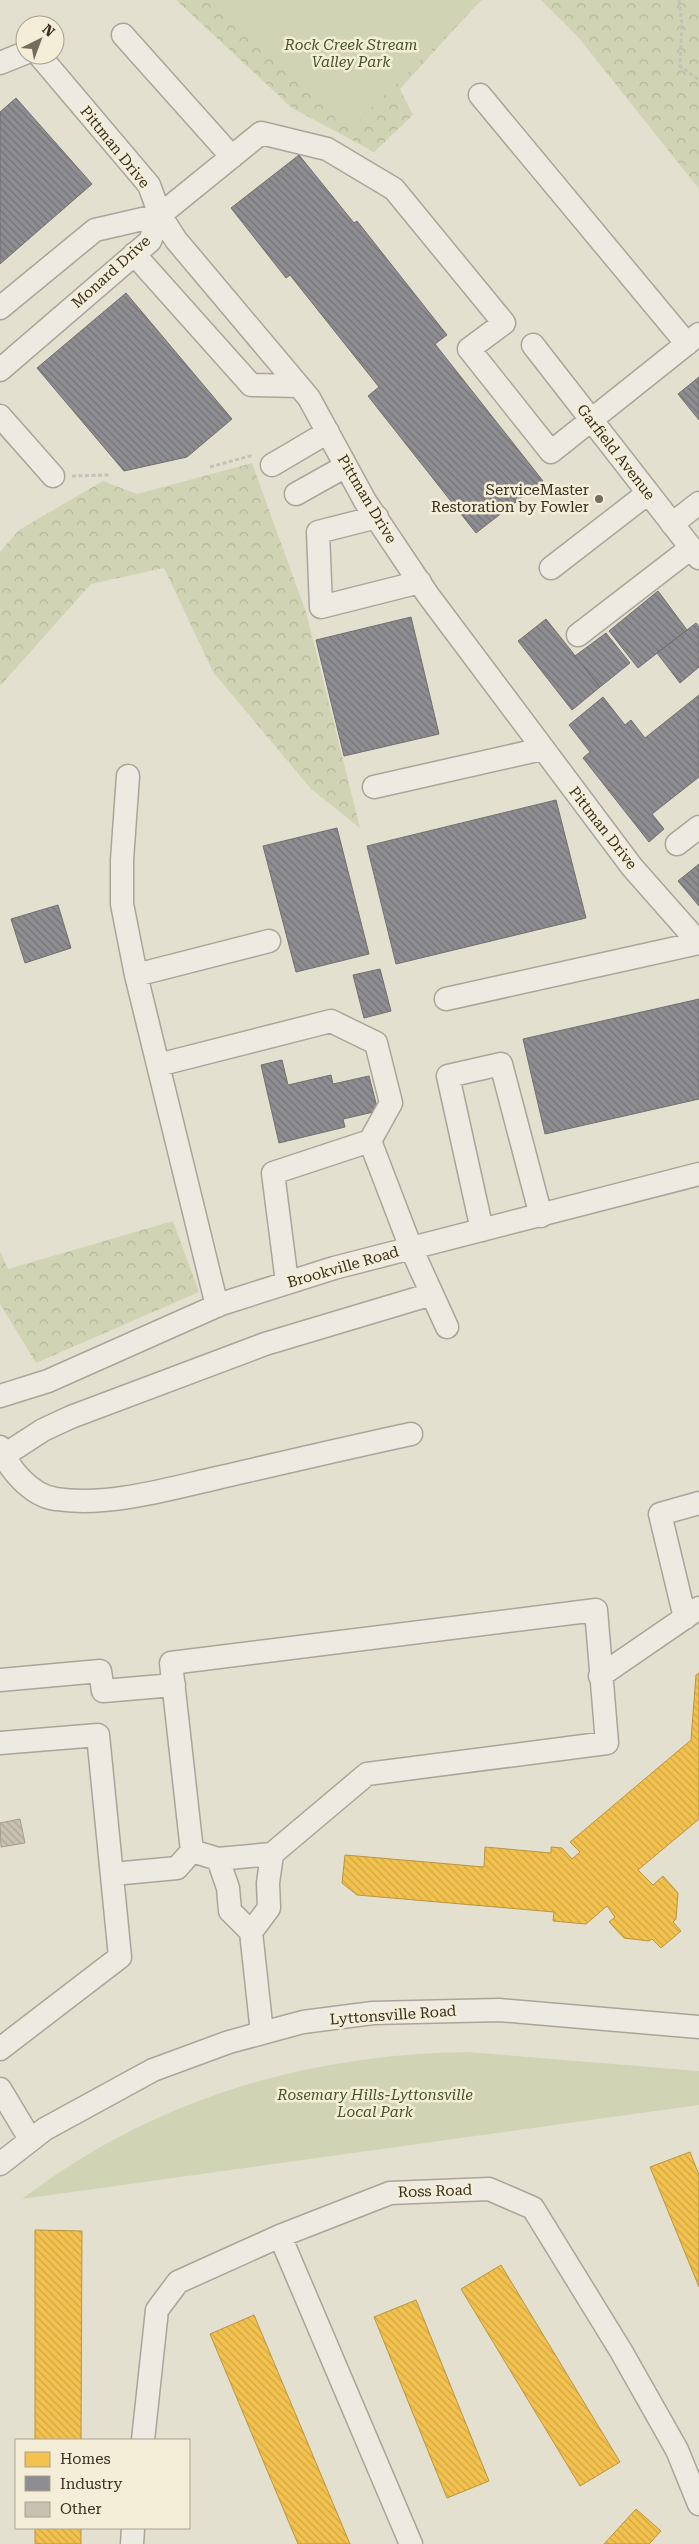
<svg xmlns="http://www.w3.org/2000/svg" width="699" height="2544" font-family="'Roboto Serif',serif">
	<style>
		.forest { fill: url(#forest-crowns) }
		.park { fill: #d1d4b4 }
		.homes { fill: url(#homes-back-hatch); stroke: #ba9540 }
		.industry { fill: url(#industry-back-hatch); stroke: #747070 }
		.building { fill: url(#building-back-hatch); stroke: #a49c8f }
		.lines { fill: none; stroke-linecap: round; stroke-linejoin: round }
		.minor-casing { stroke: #aaa598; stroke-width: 25 }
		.path { stroke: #c5c1b8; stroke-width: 3; stroke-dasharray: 4 2.5; stroke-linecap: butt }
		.minor { stroke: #eceae1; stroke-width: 22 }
		.poi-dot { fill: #756c5e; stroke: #f4eed8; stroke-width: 2 }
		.labels { text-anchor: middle; stroke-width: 5; stroke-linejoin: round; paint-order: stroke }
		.park-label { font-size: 15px; font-style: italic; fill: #455429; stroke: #f4eed8 }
		.street-label { font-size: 15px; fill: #392e21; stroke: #f4eed8 }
		.poi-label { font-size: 15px; fill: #392e21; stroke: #f4eed8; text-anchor: end }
	</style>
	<defs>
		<pattern id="forest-crowns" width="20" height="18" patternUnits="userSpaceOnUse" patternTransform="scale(1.25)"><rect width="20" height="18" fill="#d1d4b4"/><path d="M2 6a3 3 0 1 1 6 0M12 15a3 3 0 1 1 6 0" fill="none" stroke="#b4b69a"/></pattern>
		<pattern id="homes-back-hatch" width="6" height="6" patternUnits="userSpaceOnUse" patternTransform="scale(1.25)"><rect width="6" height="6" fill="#f2c14e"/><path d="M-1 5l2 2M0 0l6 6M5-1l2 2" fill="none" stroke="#d0a644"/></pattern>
		<pattern id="industry-back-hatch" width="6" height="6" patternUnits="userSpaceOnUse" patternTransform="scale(1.25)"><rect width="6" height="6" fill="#8d8d92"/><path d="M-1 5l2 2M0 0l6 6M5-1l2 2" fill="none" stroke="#747477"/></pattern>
		<pattern id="building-back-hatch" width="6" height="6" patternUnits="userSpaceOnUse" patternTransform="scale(1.25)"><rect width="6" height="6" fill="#c8c0b1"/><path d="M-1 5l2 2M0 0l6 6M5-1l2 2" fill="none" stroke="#ada598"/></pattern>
	</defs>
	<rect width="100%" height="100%" fill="#e4e0d0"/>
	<path class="forest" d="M176 0H481L400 89 413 115 374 152 292 108Z
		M541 0H699V189L578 37Z
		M252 463 306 612 360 828 311 789 213 672 164 568 91 584 0 686V552L19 530 103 481 137 494Z
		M173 1221 199 1292 36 1363 0 1304V1251L8 1269Z"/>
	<path class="park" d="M210 0H482L353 126Z
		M469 2052 699 2071V2105L22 2199C153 2099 306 2054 469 2052Z"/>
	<path class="homes" d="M699 1673V1819L638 1870 653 1885 663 1876 678 1893 676 1919 673 1922 681 1931 661 1948 652 1939 649 1941 624 1938 609 1922 615 1917 607 1906 586 1924 553 1921 554 1912 357 1895 342 1883 345 1855 484 1867 485 1847 551 1853V1847L562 1848 572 1859 580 1852 570 1842 691 1740 696 1675Z
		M690 2152 699 2175V2287L650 2167Z
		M35 2230 82 2231 81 2440H35Z
		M501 2265 620 2462 580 2486 461 2289Z
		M416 2300 489 2481 447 2498 374 2317Z
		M254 2315 350 2544H298L210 2334Z
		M636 2509 661 2531 649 2544H604Z
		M35 2528H81V2544H35Z"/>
	<path class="industry" d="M16 98 92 184 0 264V112Z
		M299 155 354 223 357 221 447 335 435 344 543 481 476 533 368 396 379 387 290 275 286 278 231 208Z
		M126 293 232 419 187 457 124 471 37 368Z
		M699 377V420L678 394Z
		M658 591 687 630 638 668 609 631Z
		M411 617 439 734 344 756 316 640Z
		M546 619 600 687 572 710 518 641Z
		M696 623 699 627V667L680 683 657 653Z
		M606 633 630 663 600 687 575 656Z
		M699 695V777L652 814 664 829 649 842 583 758 590 752 569 725 603 697 625 725 631 720 645 738Z
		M556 800 586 918 396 964 367 846Z
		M337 828 369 954 296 972 263 846Z
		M699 864V906L678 881Z
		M58 905 71 948 25 963 11 919Z
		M380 969 391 1011 364 1018 353 975Z
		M699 999V1099L545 1134 523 1039Z
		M282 1060 288 1085 331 1075 333 1084 369 1076 378 1111 343 1119 345 1127 279 1143 261 1065Z"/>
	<path class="building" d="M20 1819 25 1843 1 1847 0 1823Z"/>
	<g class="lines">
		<g class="minor-casing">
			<path id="minor" d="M123 35 232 157
				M39 55 149 185 160 215 176 240 309 398 365 501 428 595 632 867 699 943
				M0 63 25 53
				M480 95 687 344
				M134 254 251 385 299 386
				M0 308 95 230 160 215 261 133 327 149 394 189 504 323 469 349 551 452 699 334
				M533 345 699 558
				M0 370 150 241 160 215
				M0 416 53 476
				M272 465 328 432
				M296 494 346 466
				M377 517 318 532 321 607 420 582
				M672 524 699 503
				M551 568 648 493
				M578 635 691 548
				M128 776 122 860V904L136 975
				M374 787 542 749
				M677 844 699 827
				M446 999 699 943
				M158 1065 136 975 269 941
				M482 1230 448 1076 501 1064 541 1216
				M287 1282 273 1173 370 1141 411 1248 447 1327
				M217 1306 158 1065 331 1021 376 1043 391 1103 370 1141
				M0 1396 48 1381 221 1304 334 1268 699 1174
				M0 1447C8 1468 31 1496 56 1499 107 1507 168 1489 217 1478 282 1463 346 1448 411 1434
				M0 1458 43 1430 71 1417 265 1344 432 1294
				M596 1610 607 1743 367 1774 272 1854 218 1859 192 1851 171 1663Z
				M685 1618 660 1514 699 1503
				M600 1676 699 1608
				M0 1680 100 1671 103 1691 174 1685
				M0 1743 98 1735 120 1957 0 2049
				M218 1859 228 1888 230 1911 251 1932 262 2033
				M113 1874 177 1868 192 1851
				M251 1932 269 1908 268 1883 272 1854
				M0 2089 30 2139
				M0 2164 45 2129 153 2070 229 2042 303 2022 373 2013 499 2010 699 2027
				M280 2236 411 2544
				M143 2440 157 2310 178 2282 280 2236 390 2193 489 2189 533 2208 621 2351 677 2450 699 2504
				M132 2544 133 2528"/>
		</g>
		<path class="path" d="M679 0 682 24 680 66 699 80
			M210 467 250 456 253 457
			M72 476 109 475"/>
		<use href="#minor" class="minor"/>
	</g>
	<circle class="poi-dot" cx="599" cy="499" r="5"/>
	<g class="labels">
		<g class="park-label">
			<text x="351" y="50">Rock Creek Stream<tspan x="351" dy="17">Valley Park</tspan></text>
			<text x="375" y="2100">Rosemary Hills-Lyttonsville<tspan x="375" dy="17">Local Park</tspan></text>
		</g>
		<g class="street-label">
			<text transform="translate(115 147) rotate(51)" y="5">Pittman Drive</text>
			<text transform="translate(111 272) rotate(-42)" y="5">Monard Drive</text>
			<text transform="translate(616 452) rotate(52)" y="5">Garfield Avenue</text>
			<text transform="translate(367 499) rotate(59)" y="5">Pittman Drive</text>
			<text transform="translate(603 828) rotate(52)" y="5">Pittman Drive</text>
			<text transform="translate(343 1267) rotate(-16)" y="5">Brookville Road</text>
			<text transform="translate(393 2015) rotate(-4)" y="5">Lyttonsville Road</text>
			<text transform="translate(435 2191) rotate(-2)" y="5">Ross Road</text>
		</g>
		<g class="poi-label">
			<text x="589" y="495">ServiceMaster<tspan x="589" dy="17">Restoration by Fowler</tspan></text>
		</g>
	</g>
	<rect x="15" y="2439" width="175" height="90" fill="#f4eed8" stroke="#a9a18f"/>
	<rect x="25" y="2452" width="25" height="15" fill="#f2c14e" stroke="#a9a18f"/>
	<text x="60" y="2464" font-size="15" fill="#392e21">Homes</text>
	<rect x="25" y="2476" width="25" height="15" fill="#8d8d92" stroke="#a9a18f"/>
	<text x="60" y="2489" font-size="15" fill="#392e21">Industry</text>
	<rect x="25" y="2502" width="25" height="15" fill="#c8c0b1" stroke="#a9a18f"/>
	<text x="60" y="2514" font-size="15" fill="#392e21">Other</text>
	<g transform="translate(40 40) rotate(42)"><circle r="24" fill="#f4eed8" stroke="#a9a18f"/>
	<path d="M0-4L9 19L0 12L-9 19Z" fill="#756c5e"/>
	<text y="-8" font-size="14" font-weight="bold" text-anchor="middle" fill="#392e21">N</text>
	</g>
</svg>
